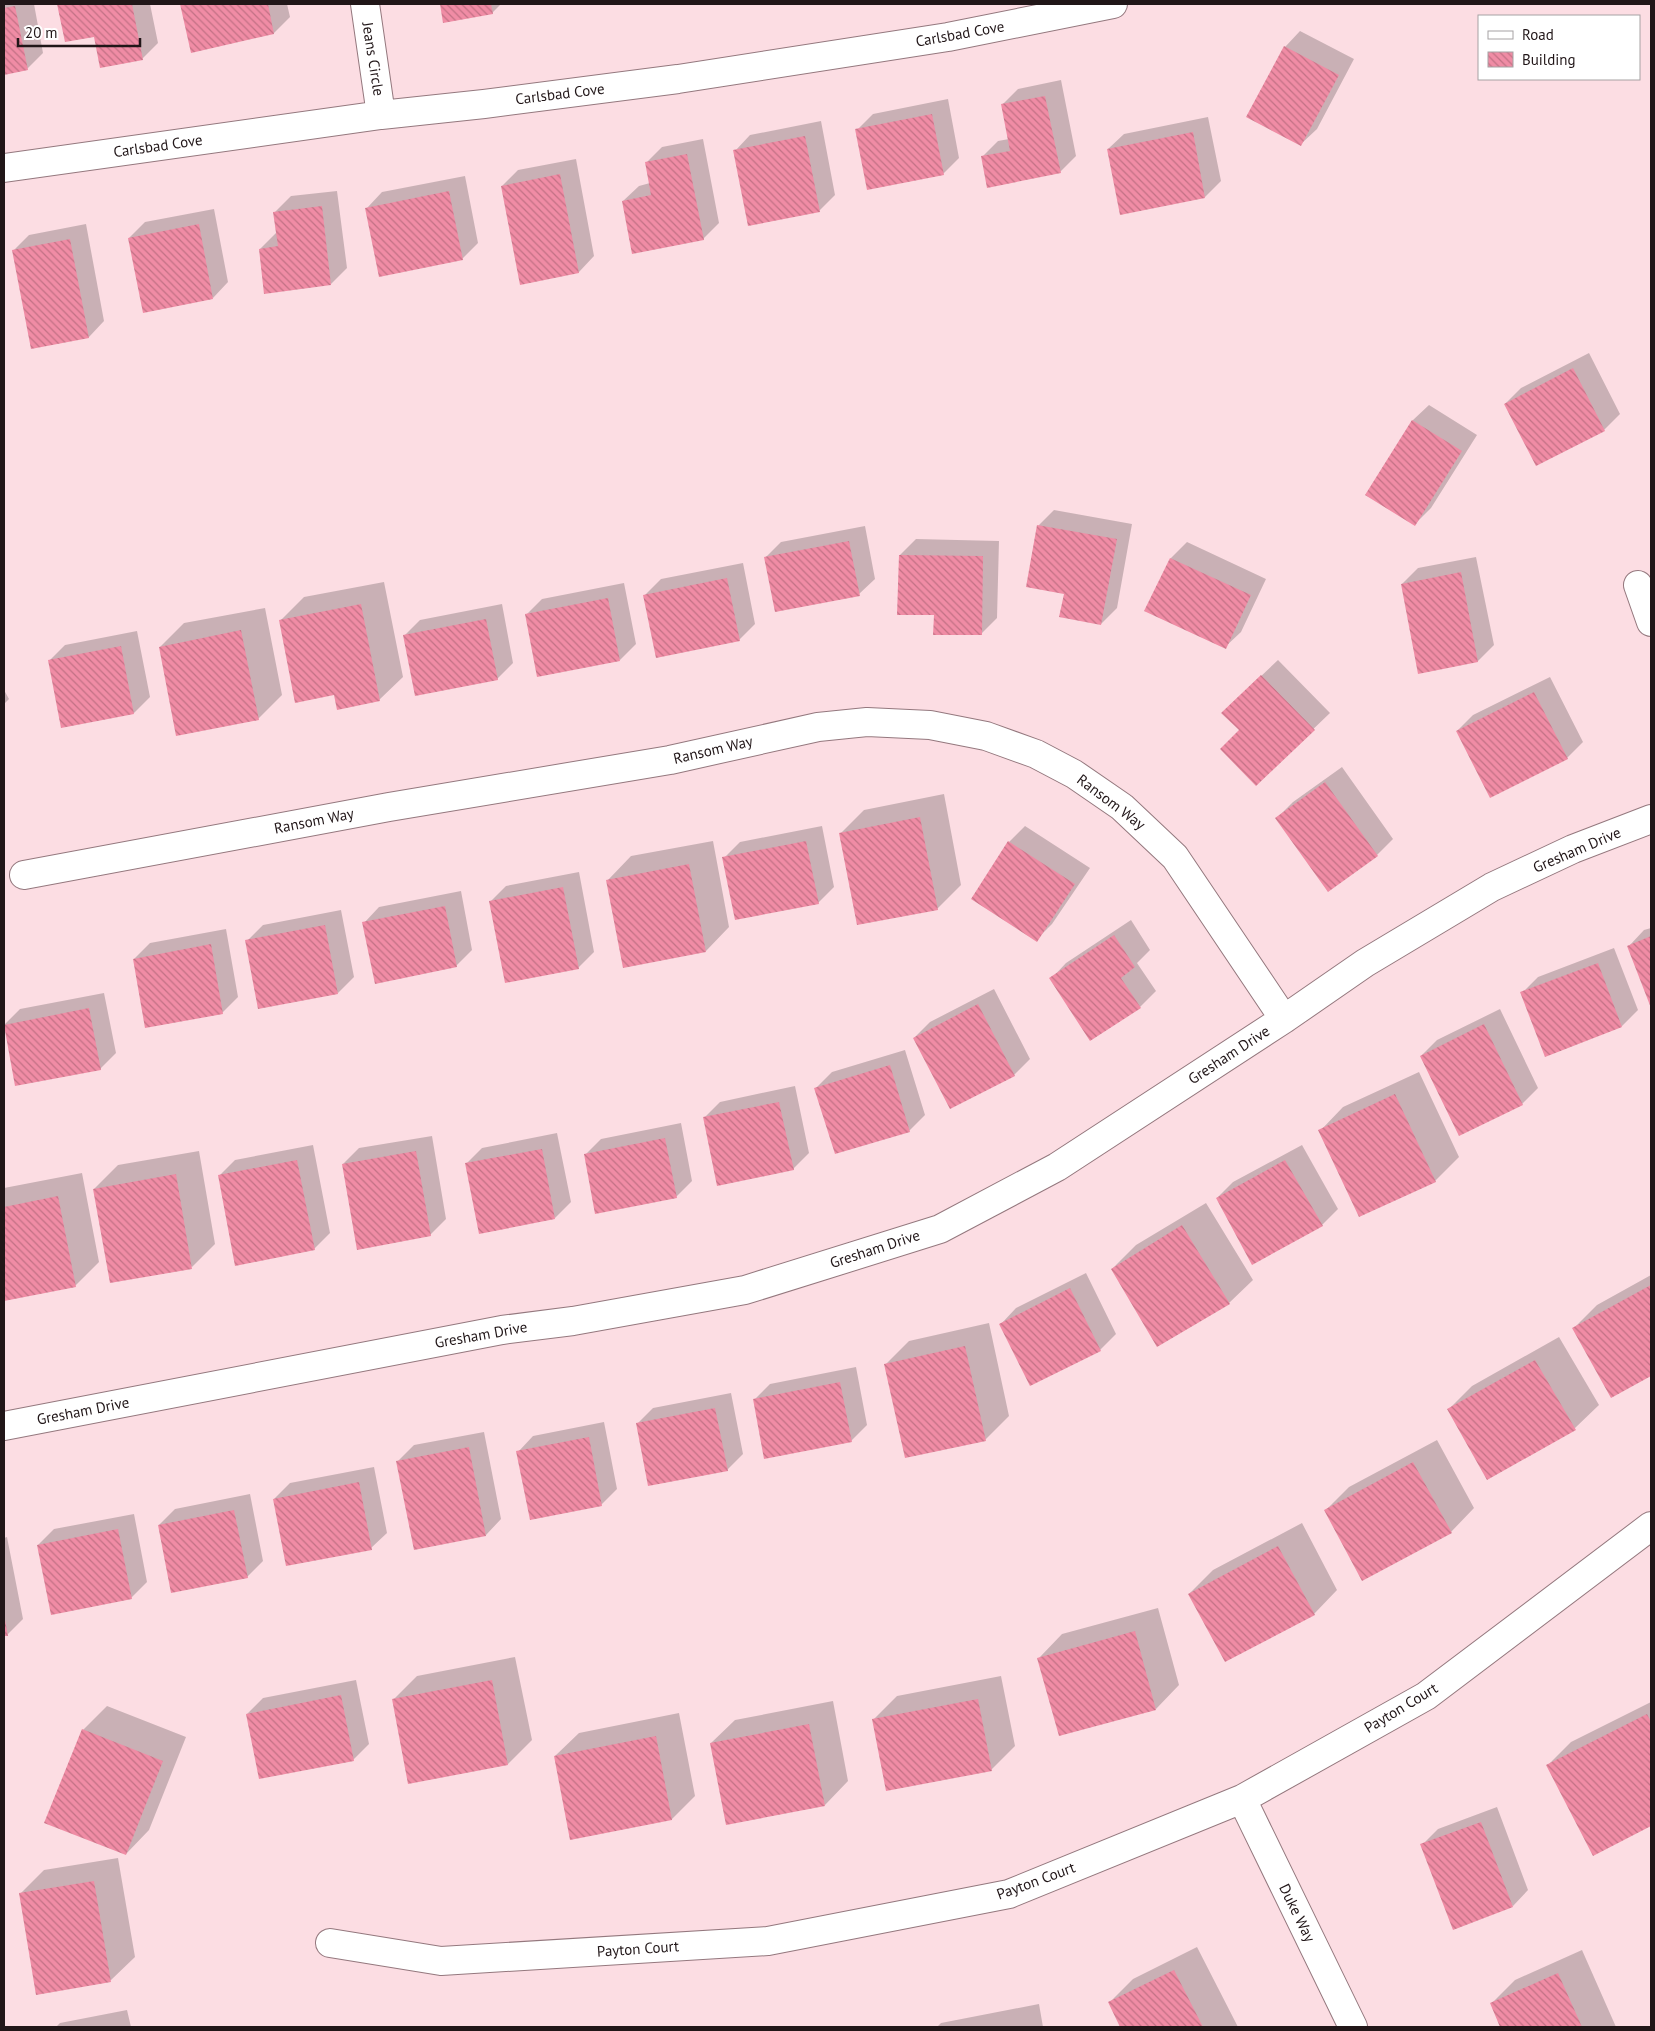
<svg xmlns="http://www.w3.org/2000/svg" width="1655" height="2031" font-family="'PT Sans',sans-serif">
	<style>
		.shadow { fill: #0003 }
		.building { fill: url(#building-back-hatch) }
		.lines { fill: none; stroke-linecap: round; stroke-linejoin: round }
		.street-casing { stroke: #94787e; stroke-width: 30 }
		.street { stroke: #fff; stroke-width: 28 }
		.labels { text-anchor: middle; stroke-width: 5; stroke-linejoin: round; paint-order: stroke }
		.street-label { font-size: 15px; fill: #211618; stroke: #fff }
	</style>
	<defs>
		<pattern id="building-back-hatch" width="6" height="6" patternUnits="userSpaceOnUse" patternTransform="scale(1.25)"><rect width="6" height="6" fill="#f08ca5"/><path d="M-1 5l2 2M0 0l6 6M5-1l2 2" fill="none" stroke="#c27185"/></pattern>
	</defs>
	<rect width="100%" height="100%" fill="#fcdde3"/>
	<path class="shadow" d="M4 4H34L43 53 27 69 4 73Z
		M59 4H150L158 43 142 59 95 35 66 41Z
		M181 4H287L290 17 274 33 192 51Z
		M441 4H501L492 13 444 22Z
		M1300 31 1354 59 1317 129 1301 144 1285 47Z
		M1061 80 1076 156 1060 172 982 157 998 141 1009 139 1002 105 1018 89Z
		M948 99 959 158 943 174 857 130 873 114Z
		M1208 117 1221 181 1205 197 1121 213 1108 149 1124 134Z
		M821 121 835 195 819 211 735 151 750 135Z
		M703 139 719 223 703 239 623 201 639 186 650 183 646 163 662 147Z
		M576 159 594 256 579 272 502 186 518 170Z
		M465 176 478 243 462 259 367 208 382 192Z
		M337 191 347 268 331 284 260 249 276 233 275 212 291 196Z
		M214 209 228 282 213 298 129 238 145 222Z
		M86 224 104 321 89 337 13 251 29 235Z
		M1589 353 1620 414 1604 430 1505 404 1521 388Z
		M1429 405 1477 435 1431 508 1415 524 1367 495 1413 420Z
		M1054 510 1132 524 1117 608 1101 624 1065 593 1038 526Z
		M865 526 875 579 859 594 765 558 781 542Z
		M916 539 999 541 997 618 981 634 935 614 900 555Z
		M1187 542 1266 579 1241 632 1225 647 1146 611 1171 558Z
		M1476 557 1494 645 1478 661 1402 584 1418 568Z
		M743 563 755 624 739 640 645 595 661 579Z
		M384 582 403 677 379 700 335 694 280 621 304 597Z
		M624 583 636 644 620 660 526 615 542 599Z
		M502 604 513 663 497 679 404 636 420 620Z
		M265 608 282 695 258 719 160 647 184 623Z
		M137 631 150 697 134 713 62 727 49 661 65 645Z
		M1278 660 1330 713 1256 784 1240 730 1239 697Z
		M1550 677 1583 742 1567 758 1457 731 1473 715Z
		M4 690 9 699 4 704Z
		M1342 767 1393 839 1377 855 1277 818 1293 802Z
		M944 794 961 885 938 908 858 924 841 833 864 810Z
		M822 826 834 887 818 903 724 858 740 842Z
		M1025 826 1090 868 1052 924 1036 940 1009 842Z
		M713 841 729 927 706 951 624 967 608 880 631 856Z
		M579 872 594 952 578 968 490 902 506 886Z
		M461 891 472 950 456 966 364 923 379 907Z
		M341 910 354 977 338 993 247 941 263 925Z
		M1131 920 1150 950 1137 963 1156 991 1140 1007 1051 979 1066 963Z
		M1651 928V1005L1629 946 1644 930Z
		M226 929 238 997 222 1013 134 959 150 943Z
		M1614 948 1638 1010 1622 1026 1546 1055 1522 993 1538 977Z
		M994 989 1030 1059 1014 1075 914 1038 930 1022Z
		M104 993 116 1053 100 1069 4 1025 20 1009Z
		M1500 1009 1538 1088 1522 1104 1421 1056 1437 1040Z
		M905 1050 925 1115 909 1131 816 1088 832 1072Z
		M1419 1072 1459 1157 1435 1181 1320 1131 1343 1107Z
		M795 1086 809 1153 793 1169 704 1118 720 1102Z
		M681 1123 692 1181 676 1197 585 1155 601 1139Z
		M557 1133 571 1202 555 1218 466 1164 482 1148Z
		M432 1136 446 1219 430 1235 343 1164 359 1148Z
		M313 1145 330 1233 314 1249 219 1176 235 1160Z
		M1302 1145 1338 1209 1322 1225 1217 1198 1233 1182Z
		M199 1151 215 1244 192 1267 94 1189 118 1165Z
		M82 1173 99 1262 75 1286 4 1300V1188Z
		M1206 1203 1253 1280 1229 1303 1112 1269 1136 1245Z
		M1086 1273 1116 1334 1100 1350 1001 1324 1016 1308Z
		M1651 1275V1375L1611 1397 1574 1328 1597 1305Z
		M989 1323 1009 1416 985 1440 886 1364 909 1341Z
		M1559 1337 1599 1405 1575 1428 1448 1410 1472 1386Z
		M856 1367 867 1425 851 1441 754 1400 770 1384Z
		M731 1393 743 1454 727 1470 637 1424 653 1408Z
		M604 1422 617 1489 601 1505 518 1452 533 1436Z
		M484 1432 501 1519 486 1535 398 1461 414 1445Z
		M1437 1440 1474 1508 1451 1532 1325 1511 1349 1487Z
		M374 1467 387 1533 371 1548 274 1499 290 1483Z
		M250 1494 263 1561 247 1577 159 1525 175 1509Z
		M134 1514 147 1582 131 1598 38 1545 54 1529Z
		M1302 1523 1337 1590 1314 1614 1189 1594 1213 1570Z
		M7 1537 23 1619 7 1635H4V1538Z
		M1158 1608 1179 1685 1156 1709 1039 1658 1062 1634Z
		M515 1657 532 1740 508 1764 409 1783 393 1700 417 1676Z
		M1001 1676 1015 1746 991 1770 874 1719 897 1696Z
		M356 1680 369 1744 353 1760 247 1714 263 1698Z
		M833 1701 848 1781 825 1805 711 1743 735 1720Z
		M1651 1702V1825L1593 1854 1548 1765 1571 1742Z
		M107 1706 186 1737 149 1830 126 1854 83 1730Z
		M679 1713 695 1796 672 1819 555 1756 579 1733Z
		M1497 1807 1528 1890 1513 1906 1422 1845 1438 1829Z
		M118 1858 135 1957 111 1980 37 1993 20 1894 44 1870Z
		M1197 1947 1238 2027H1122L1109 2003 1133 1979Z
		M1582 1950 1616 2027H1502L1491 2004 1515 1980Z
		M1039 2004 1043 2027H937L941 2023Z
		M127 2010 131 2027H56L60 2023Z"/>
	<path class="building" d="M57 4H132L143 60 100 68 94 37 65 42Z
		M180 4H268L274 34 191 53Z
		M440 4H491L493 14 443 23Z
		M15 6 28 70 4 75V8Z
		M1284 46 1339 75 1301 146 1246 117Z
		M1045 96 1061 173 987 188 981 156 1010 151 1001 104Z
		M932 114 944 175 867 190 855 129Z
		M1193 132 1205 198 1120 215 1107 149Z
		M805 136 820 212 748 226 733 150Z
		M687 154 704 240 632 254 622 201 651 195 645 162Z
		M560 174 579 273 520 285 501 186Z
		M449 191 463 260 379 277 365 208Z
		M322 206 331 285 264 294 259 249 278 246 273 212Z
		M199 224 213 299 143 313 128 238Z
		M70 239 89 338 31 349 12 250Z
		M1573 368 1605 431 1536 466 1504 404Z
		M1412 420 1462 451 1415 526 1365 495Z
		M1037 525 1117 539 1101 625 1059 617 1064 594 1026 587Z
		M849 541 860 596 775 612 764 557Z
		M899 555 983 556 982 635H933L934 615H897Z
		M1170 558 1251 595 1226 649 1144 611Z
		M1461 572 1478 662 1418 674 1401 584Z
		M727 578 740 641 656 658 643 595Z
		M608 598 620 661 537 677 525 614Z
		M361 604 380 701 337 710 334 695 295 703 279 620Z
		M486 619 498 680 415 696 403 635Z
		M241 630 259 720 176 736 159 647Z
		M121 646 134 714 61 728 48 660Z
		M1261 675 1315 730 1256 786 1220 749 1239 730 1221 713Z
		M1534 692 1568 759 1490 798 1456 731Z
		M1325 782 1378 856 1328 892 1275 818Z
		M920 817 938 910 857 925 839 833Z
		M806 841 819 904 735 920 722 857Z
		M1008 841 1075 884 1037 942 971 899Z
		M689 864 706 952 623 968 606 880Z
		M563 887 579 969 505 983 489 901Z
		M445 906 457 967 375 984 362 922Z
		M325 925 338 994 258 1009 245 940Z
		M1114 935 1135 967 1121 978 1141 1008 1090 1041 1049 978Z
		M1651 936V1008L1627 946Z
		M211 944 223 1014 145 1028 133 959Z
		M1598 963 1622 1027 1545 1057 1520 992Z
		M978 1004 1015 1076 950 1109 913 1038Z
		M89 1008 101 1070 15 1086 4 1025Z
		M1484 1024 1523 1105 1459 1136 1420 1056Z
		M890 1065 910 1132 835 1154 814 1088Z
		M1395 1094 1436 1182 1359 1217 1318 1130Z
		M779 1102 794 1170 717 1186 703 1117Z
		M665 1138 677 1198 595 1214 584 1154Z
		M542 1149 555 1219 479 1234 465 1163Z
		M416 1151 431 1236 357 1250 342 1164Z
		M297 1160 315 1250 235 1266 218 1175Z
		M1285 1160 1323 1226 1252 1265 1216 1198Z
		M176 1174 192 1269 110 1283 93 1189Z
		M58 1196 76 1287 4 1301V1207Z
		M1182 1225 1230 1304 1157 1347 1111 1269Z
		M1651 1285V1376L1611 1398 1572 1328Z
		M1070 1288 1101 1351 1030 1386 999 1324Z
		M965 1346 986 1441 905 1458 884 1364Z
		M1535 1360 1576 1430 1487 1480 1447 1409Z
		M840 1382 852 1442 764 1459 753 1399Z
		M715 1408 728 1471 648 1486 636 1423Z
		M589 1437 602 1506 530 1520 516 1451Z
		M469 1447 486 1536 414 1550 396 1461Z
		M1413 1462 1452 1533 1362 1581 1324 1510Z
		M359 1482 372 1550 286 1566 273 1499Z
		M234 1510 248 1578 171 1593 158 1525Z
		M118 1529 132 1599 51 1615 37 1545Z
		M1278 1546 1315 1615 1225 1662 1188 1594Z
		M5 1620 8 1636H4V1621Z
		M1135 1631 1156 1710 1059 1736 1037 1658Z
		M492 1680 508 1765 408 1784 392 1699Z
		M341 1695 354 1761 259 1779 246 1714Z
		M978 1699 992 1771 886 1791 872 1719Z
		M1647 1714 1651 1722V1826L1593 1856 1546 1765Z
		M809 1724 825 1806 726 1825 710 1743Z
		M82 1729 163 1761 126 1855 44 1823Z
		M656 1736 672 1820 570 1840 554 1756Z
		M1481 1822 1513 1907 1453 1930 1420 1844Z
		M94 1881 111 1982 36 1995 19 1893Z
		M1174 1970 1203 2027H1120L1108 2002Z
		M1558 1973 1582 2027H1500L1490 2003Z"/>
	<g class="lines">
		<g class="street-casing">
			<path id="street" d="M365 4 381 115
				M4 168 381 115 484 104 678 79 948 37 1113 4
				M1638 585 1651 622
				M24 875 389 807 670 760 818 727 867 722 930 725 986 736 1036 754 1074 774 1122 807 1175 857 1284 1019
				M4 1426 502 1330 573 1321 745 1290 940 1229 1057 1167 1284 1019 1365 963 1492 887 1573 849 1651 819
				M1242 1799 1353 2027
				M330 1943 441 1961 768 1941 1009 1894 1242 1799 1426 1696 1651 1526"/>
		</g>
		<use href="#street" class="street"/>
	</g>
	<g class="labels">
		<g class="street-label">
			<text transform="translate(960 34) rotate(-10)" y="5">Carlsbad Cove</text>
			<text transform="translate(373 59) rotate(81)" y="5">Jeans Circle</text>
			<text transform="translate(560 94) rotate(-7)" y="5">Carlsbad Cove</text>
			<text transform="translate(158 146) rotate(-8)" y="5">Carlsbad Cove</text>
			<text transform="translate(713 750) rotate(-13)" y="5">Ransom Way</text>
			<text transform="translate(1111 802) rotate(37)" y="5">Ransom Way</text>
			<text transform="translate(314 821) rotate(-11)" y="5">Ransom Way</text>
			<text transform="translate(1577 850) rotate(-23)" y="5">Gresham Drive</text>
			<text transform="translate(1229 1055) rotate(-33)" y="5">Gresham Drive</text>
			<text transform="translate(875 1249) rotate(-18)" y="5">Gresham Drive</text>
			<text transform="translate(481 1335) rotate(-10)" y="5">Gresham Drive</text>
			<text transform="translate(83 1411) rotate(-11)" y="5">Gresham Drive</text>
			<text transform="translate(1401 1708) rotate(-31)" y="5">Payton Court</text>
			<text transform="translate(1036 1881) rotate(-20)" y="5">Payton Court</text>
			<text transform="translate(1297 1913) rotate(64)" y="5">Duke Way</text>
			<text transform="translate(638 1949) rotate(-4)" y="5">Payton Court</text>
		</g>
	</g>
	<rect width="1655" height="2031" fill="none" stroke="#211618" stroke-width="10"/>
	<rect x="1478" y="15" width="162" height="65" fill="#ffffff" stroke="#a6a2a3"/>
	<rect x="1488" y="31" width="25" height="8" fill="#ffffff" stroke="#a6a2a3"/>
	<text x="1522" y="40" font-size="15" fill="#211618">Road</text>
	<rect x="1488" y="52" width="25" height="15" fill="url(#building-back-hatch)" stroke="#a6a2a3"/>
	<text x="1522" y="65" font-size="15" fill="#211618">Building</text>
	<path d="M18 38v8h122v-8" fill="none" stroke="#211618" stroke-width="2.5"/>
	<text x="25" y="38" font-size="15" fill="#211618" stroke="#ffffff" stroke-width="4" paint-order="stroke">20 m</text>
</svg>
